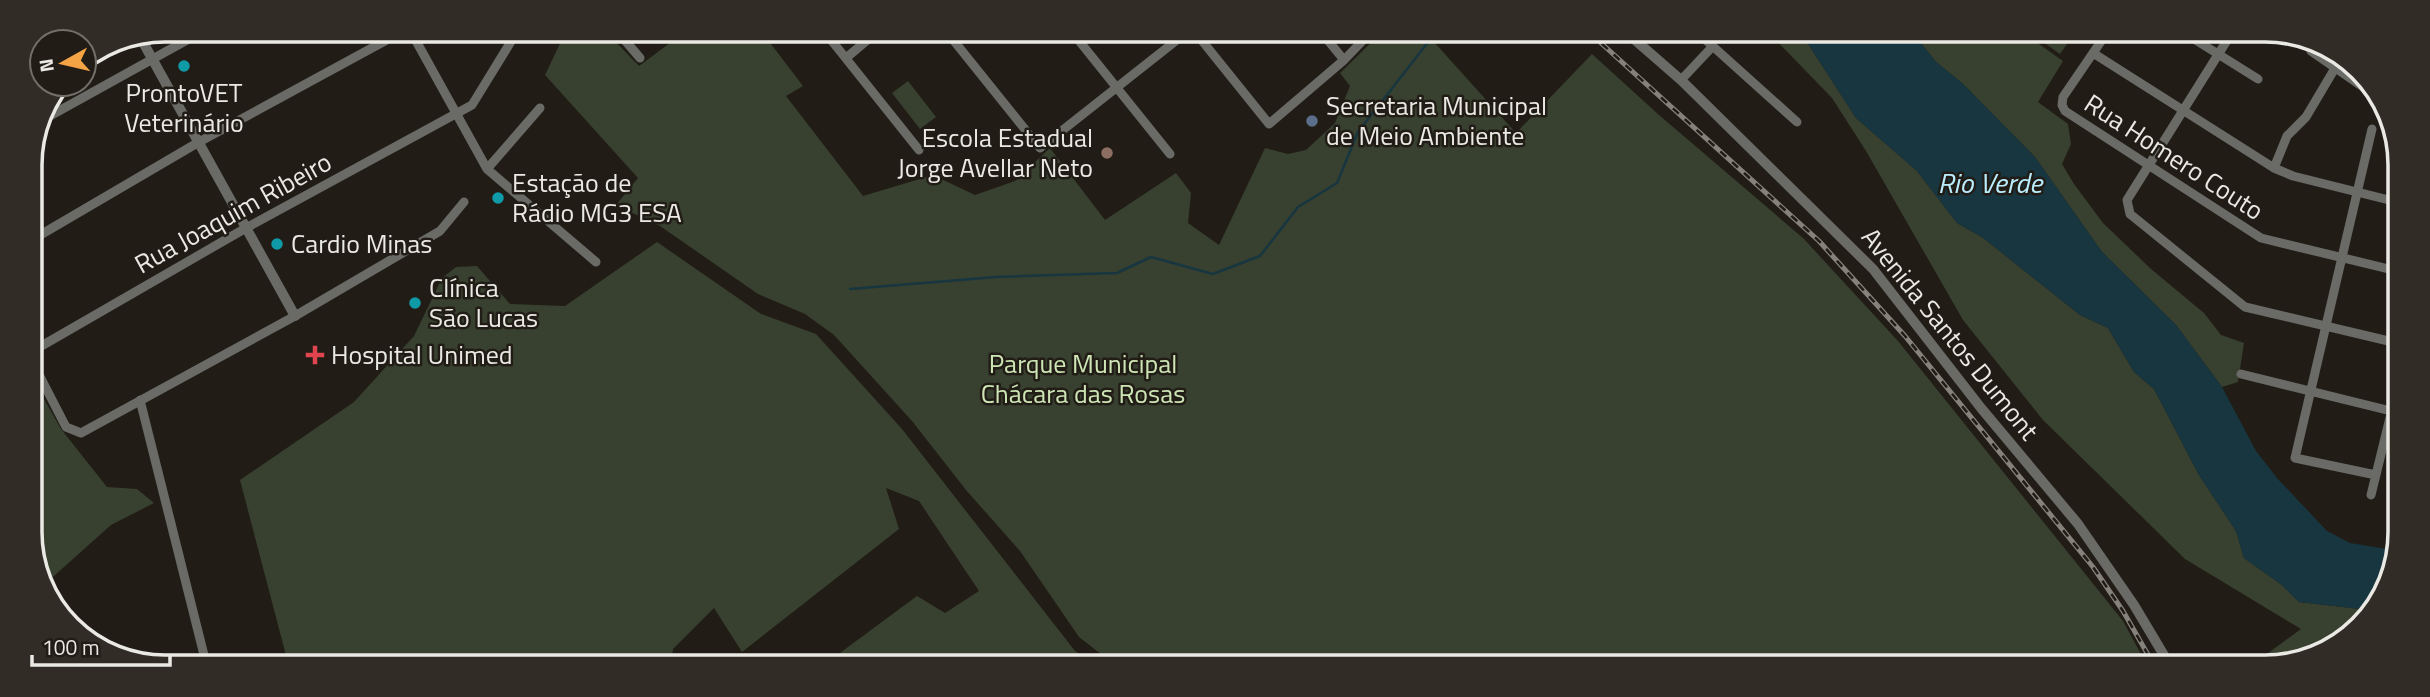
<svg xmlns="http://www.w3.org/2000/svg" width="2430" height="697" font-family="'Titillium Web',sans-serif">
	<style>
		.green { fill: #384030 }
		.water { fill: #173640 }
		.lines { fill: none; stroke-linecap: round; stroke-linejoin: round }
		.stream { stroke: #173640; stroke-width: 2.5 }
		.minor { stroke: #6a6a66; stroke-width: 9 }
		.tertiary { stroke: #6a6a66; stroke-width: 10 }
		.rail-casing { stroke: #85827c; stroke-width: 5 }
		.rail { stroke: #211d16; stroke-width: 2.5; stroke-dasharray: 8; stroke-linecap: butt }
		.culture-dot { fill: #0f9aa8; stroke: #211d16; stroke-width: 2.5 }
		.service-dot { fill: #5c6f8a; stroke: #211d16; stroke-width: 2.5 }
		.education-dot { fill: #8d6e63; stroke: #211d16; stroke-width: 2.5 }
		.health-dot { fill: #e0444e; stroke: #211d16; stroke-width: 2.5 }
		.labels { text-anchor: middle; stroke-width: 5; stroke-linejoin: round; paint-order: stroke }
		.poi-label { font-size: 26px; fill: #ebe9e4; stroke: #211d16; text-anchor: start }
		.street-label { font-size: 26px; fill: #ebe9e4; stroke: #211d16 }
		.park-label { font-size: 26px; fill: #cde5b4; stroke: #211d16 }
		.water-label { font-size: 28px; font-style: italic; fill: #baedfe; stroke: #211d16 }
		.rim { fill: none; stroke: #ebe9e4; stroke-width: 3.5 }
	</style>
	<rect width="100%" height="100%" fill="#211d16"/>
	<path class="green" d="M566 31H578L590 42 597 31H605L639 66 686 31H761L803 86 786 96 863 196 933 175 975 195 1015 181 1050 148 1105 220 1176 173 1191 193 1188 223 1219 245 1265 148 1288 154 1306 150 1335 123 1350 86 1340 73 1382 32H1425L1516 133 1592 54 1659 115 1803 238 1898 341 2123 621 2148 667 1115 665 1079 637 1020 551 966 490 912 421 834 335 805 314 758 294 660 226 616 205 638 178 545 75Z
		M1769 33H1801L1856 118 1917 171 1957 223 1982 237 2080 315 2108 328 2134 372 2154 389 2199 475 2236 531 2244 558 2282 585 2299 602 2369 610 2354 634 2274 667H2249L2301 629 2185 559 2043 420 1963 320 1866 151 1832 98Z
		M1913 33 2025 34 2063 61 2038 102 2068 124 2071 144 2062 164 2074 184 2103 223 2151 269 2204 313 2221 335 2244 343 2238 382 2222 387 2176 325 2102 252 2035 157 1962 83 1936 62Z
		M2032 34H2074L2060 54Z
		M908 81 936 117 920 129 892 93Z
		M657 242 761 314 816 334 902 429 1075 651 1096 665 825 664 917 596 945 613 979 591 919 501 886 488 899 529 742 652 714 608 673 649 671 664 288 663 240 480 354 402 414 336 442 278 456 267 477 266 510 304 565 306Z
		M31 376 61 429 107 487 137 489 154 503 111 525 45 584 32 558Z"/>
	<path class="water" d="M1801 33H1913L1936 62 1962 83 2035 157 2102 252 2176 325 2222 387 2256 451 2277 478 2327 531 2350 543 2387 549 2396 547V567L2369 610 2299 602 2282 585 2244 558 2236 531 2199 475 2154 389 2134 372 2108 328 2080 315 1982 237 1957 223 1917 171 1856 118Z"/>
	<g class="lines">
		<path class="stream" d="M850 289 996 277 1117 273 1151 257 1213 274 1260 256 1298 207 1337 183 1358 132 1436 32"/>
		<path class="minor" d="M410 30 487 169 596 262
			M617 31 640 58
			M824 31 919 150
			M946 31 1040 148 1187 32
			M1072 32 1170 154
			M1195 32 1269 124 1344 60 1371 32
			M1321 32 1344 60
			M1698 33 1797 122
			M2106 34 2063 97 2062 105 2065 111 2261 238 2397 271
			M2186 34 2258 79
			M2231 34 2127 200 2130 214 2245 307 2397 343
			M2305 37 2311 51 2366 89 2372 90
			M417 42 436 30
			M2093 53 2274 168 2293 176 2397 202
			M846 58 878 31
			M1681 80 1713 46
			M48 117 205 30
			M2372 129 2295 458 2376 475
			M2274 168 2287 136 2306 117 2341 58
			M487 169 540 108
			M30 241 199 142 405 30
			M31 352 246 228 472 105 518 30
			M31 359 66 427 81 433 295 316 440 231 464 202
			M2241 374 2391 411
			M140 400 206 663
			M2371 495 2397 389"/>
		<path class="tertiary" d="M1627 33 1681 80 1873 269 1981 408 2078 524 2134 605 2171 667
			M139 35 295 316"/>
		<g class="rail-casing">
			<path id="rail" d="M1590 33 1819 241 1905 336 2093 567 2123 611 2155 667"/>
		</g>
		<use href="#rail" class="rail"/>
	</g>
	<g class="culture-dot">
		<circle cx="184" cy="66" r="7"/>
		<circle cx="498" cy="198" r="7"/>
		<circle cx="277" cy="244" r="7"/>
		<circle cx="415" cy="303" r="7"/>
	</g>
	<circle class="service-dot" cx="1312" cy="121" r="7"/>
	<circle class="education-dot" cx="1107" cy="153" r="7"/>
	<path class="health-dot" d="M311.5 344.5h7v7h7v7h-7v7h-7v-7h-7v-7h7z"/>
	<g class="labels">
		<g class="poi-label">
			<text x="184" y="102" text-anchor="middle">ProntoVET<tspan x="184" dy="30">Veterinário</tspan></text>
			<text x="1326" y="115">Secretaria Municipal<tspan x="1326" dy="30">de Meio Ambiente</tspan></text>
			<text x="1093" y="147" text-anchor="end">Escola Estadual<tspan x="1093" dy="30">Jorge Avellar Neto</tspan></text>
			<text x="512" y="192">Estação de<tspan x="512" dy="30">Rádio MG3 ESA</tspan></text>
			<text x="291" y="253">Cardio Minas</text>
			<text x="429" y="297">Clínica<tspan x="429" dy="30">São Lucas</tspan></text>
			<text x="331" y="364">Hospital Unimed</text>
		</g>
		<g class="street-label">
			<text transform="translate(2174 157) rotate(33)" y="9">Rua Homero Couto</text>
			<text transform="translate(233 213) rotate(-29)" y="9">Rua Joaquim Ribeiro</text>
			<text transform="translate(1950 334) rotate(51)" y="9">Avenida Santos Dumont</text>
		</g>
		<g class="park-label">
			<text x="1083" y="373">Parque Municipal<tspan x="1083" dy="30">Chácara das Rosas</tspan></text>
		</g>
		<g class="water-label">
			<text x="1990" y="193">Rio Verde</text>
		</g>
	</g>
	<path d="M0 0H2430V697H0ZM165 42H2265A123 123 0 0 1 2388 165V532A123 123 0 0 1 2265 655H165A123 123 0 0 1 42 532V165A123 123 0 0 1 165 42Z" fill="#312d26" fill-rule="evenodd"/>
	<path class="rim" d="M165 42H2265A123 123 0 0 1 2388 165V532A123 123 0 0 1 2265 655H165A123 123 0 0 1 42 532V165A123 123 0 0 1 165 42Z"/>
	<g transform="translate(63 63) rotate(262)"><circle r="33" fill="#211d16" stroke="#726f68" stroke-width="2"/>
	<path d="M0-5L12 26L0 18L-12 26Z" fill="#f4a345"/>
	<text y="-10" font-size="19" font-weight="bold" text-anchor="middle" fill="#ebe9e4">N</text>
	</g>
	<path d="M32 655v10h138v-10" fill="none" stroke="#ebe9e4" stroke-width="3.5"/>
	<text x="42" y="655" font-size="21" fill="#ebe9e4" stroke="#211d16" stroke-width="5" paint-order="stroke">100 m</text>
</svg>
